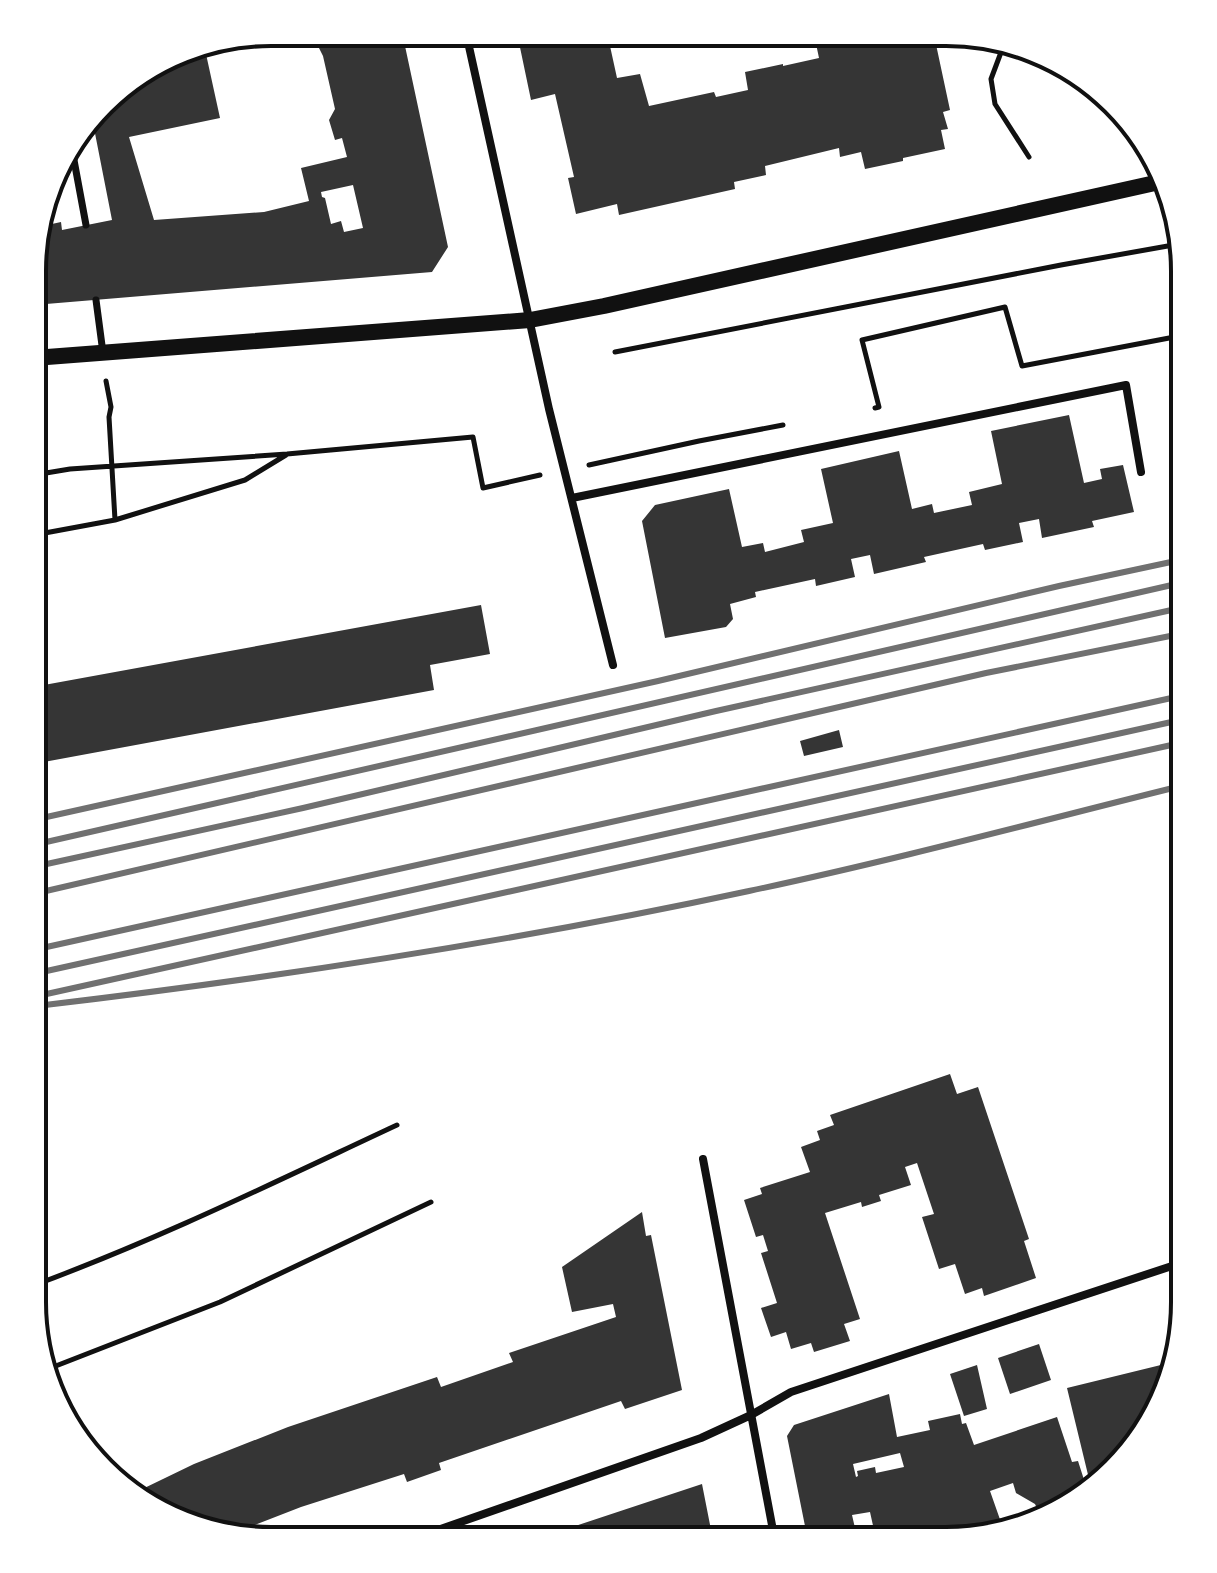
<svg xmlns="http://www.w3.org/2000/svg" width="1217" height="1573" font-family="'Sofia Sans Condensed',sans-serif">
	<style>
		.building { fill: #353535; fill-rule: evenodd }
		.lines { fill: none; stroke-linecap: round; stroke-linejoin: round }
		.path { stroke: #111; stroke-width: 5 }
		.pedestrian { stroke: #111; stroke-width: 7 }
		.minor { stroke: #111; stroke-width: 8 }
		.secondary { stroke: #111; stroke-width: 16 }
		.rail { stroke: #707070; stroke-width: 6 }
		.rim { fill: none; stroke: #111; stroke-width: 4 }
	</style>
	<rect width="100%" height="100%" fill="#fff"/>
	<path class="building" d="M324 32H402L448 247 432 272 34 305V239L38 227 61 222 62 230 112 220 92 118 114 91 191 46 194 56 206 54 220 118 129 137 154 220 264 212 309 201 301 168 347 157 342 138 335 140 329 120 335 109 323 56 319 48 325 35ZM353 185 363 228 344 232 341 221 331 224 325 198 322 197 321 192Z
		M517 33H617L619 45 610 46 617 78 640 74 649 106 714 92 716 97 748 90 745 72 783 64V66L819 58 815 39 837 34V37L852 34H875L878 47 934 35 950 110 943 112 948 129 941 130 945 149 903 158V161L865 169 861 152 840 157 839 148 765 166 766 175 734 182 735 189 619 215 617 204 576 214 568 178 574 177 555 94 531 100Z
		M1069 415 1084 483 1102 479 1100 469 1123 465 1134 512 1092 521 1094 527 1042 538 1039 519 1019 523 1023 542 985 550 983 544 924 557 926 562 874 574 870 555 851 559 855 577 816 586 815 579 755 592 756 597 730 604 733 619 726 627 665 638 642 521 655 505 729 489 742 547 763 543 765 552 804 542 801 530 833 523 821 469 899 451 912 509 932 504 934 513 972 505 969 492 1002 484 991 431Z
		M481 605 490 654 430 665 434 690 33 764V687Z
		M839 730 843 747 804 756 800 741Z
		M950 1074 957 1094 978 1087 1029 1239 1024 1241 1036 1278 984 1296 982 1288 965 1294 955 1264 939 1269 922 1217 934 1214 917 1163 905 1167 911 1185 879 1195 881 1201 862 1207 861 1202 825 1213 860 1319 844 1324 850 1341 814 1352 811 1343 791 1349 786 1332 771 1337 761 1308 777 1303 761 1253 768 1251 763 1235 756 1237 744 1200 762 1194 760 1188 810 1172 801 1147 820 1140 817 1131 834 1125 830 1115Z
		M642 1212 646 1236 651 1235 682 1390 625 1409 621 1401 439 1463 441 1470 407 1482 404 1474 301 1507 229 1535 138 1500 132 1494 194 1464 288 1427 437 1377 441 1387 513 1362 509 1353 616 1317 613 1304 572 1312 562 1267Z
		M1039 1344 1051 1380 1010 1394 998 1358Z
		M1169 1363 1144 1435 1090 1483 1067 1388Z
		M977 1365 987 1409 964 1416 950 1374Z
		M889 1394 897 1437 930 1430 928 1421 960 1414 962 1424 966 1423 974 1445 1057 1417 1072 1462 1078 1461 1086 1486 1052 1516 1022 1523 1021 1521 1040 1515 1035 1504 1016 1493 1013 1483 990 1491 1003 1528 946 1541H918L917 1532 876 1539 870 1512 852 1515 858 1541H808L787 1436 794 1425ZM900 1453 904 1467 876 1473 875 1467 857 1471 858 1476 856 1477 853 1464Z
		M702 1484 713 1540H536V1539Z"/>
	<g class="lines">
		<path class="path" d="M1000 43 1003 47 991 79 995 104 1029 157
			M615 352 1061 265 1179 244
			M106 381 111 407 109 417 115 520
			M875 408 879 407 862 340 1005 307 1022 366 1185 335
			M589 465 699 441 783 425
			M34 475 70 469 287 454 473 437 483 488 540 475
			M34 535 115 520 245 480 286 455
			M32 1286C157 1240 277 1181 397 1125
			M48 1369 220 1302 431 1202"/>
		<path class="pedestrian" d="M71 144 86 225
			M96 300 103 353"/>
		<path class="minor" d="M466 33 549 409 613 665
			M572 498 1126 385 1141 472
			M703 1159 775 1541
			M412 1539 701 1438 751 1415 791 1392 1184 1262"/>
		<path class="secondary" d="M34 358 530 320 604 306 1164 181"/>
		<path class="rail" d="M33 820 658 681 1059 586 1185 559
			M33 845 1185 582
			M33 867 303 808 716 711 1185 607
			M33 894 986 673 1185 633
			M33 950 1185 695
			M33 974 1185 719
			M33 997 1185 742
			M45 1005C281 977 517 941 749 891 895 860 1040 821 1185 785"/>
	</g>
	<path d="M0 0H1217V1573H0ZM271 46H946A225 225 0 0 1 1171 271V1302A225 225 0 0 1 946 1527H271A225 225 0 0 1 46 1302V271A225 225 0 0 1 271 46Z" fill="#fff" fill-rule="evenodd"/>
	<path class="rim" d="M271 46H946A225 225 0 0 1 1171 271V1302A225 225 0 0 1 946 1527H271A225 225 0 0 1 46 1302V271A225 225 0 0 1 271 46Z"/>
</svg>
